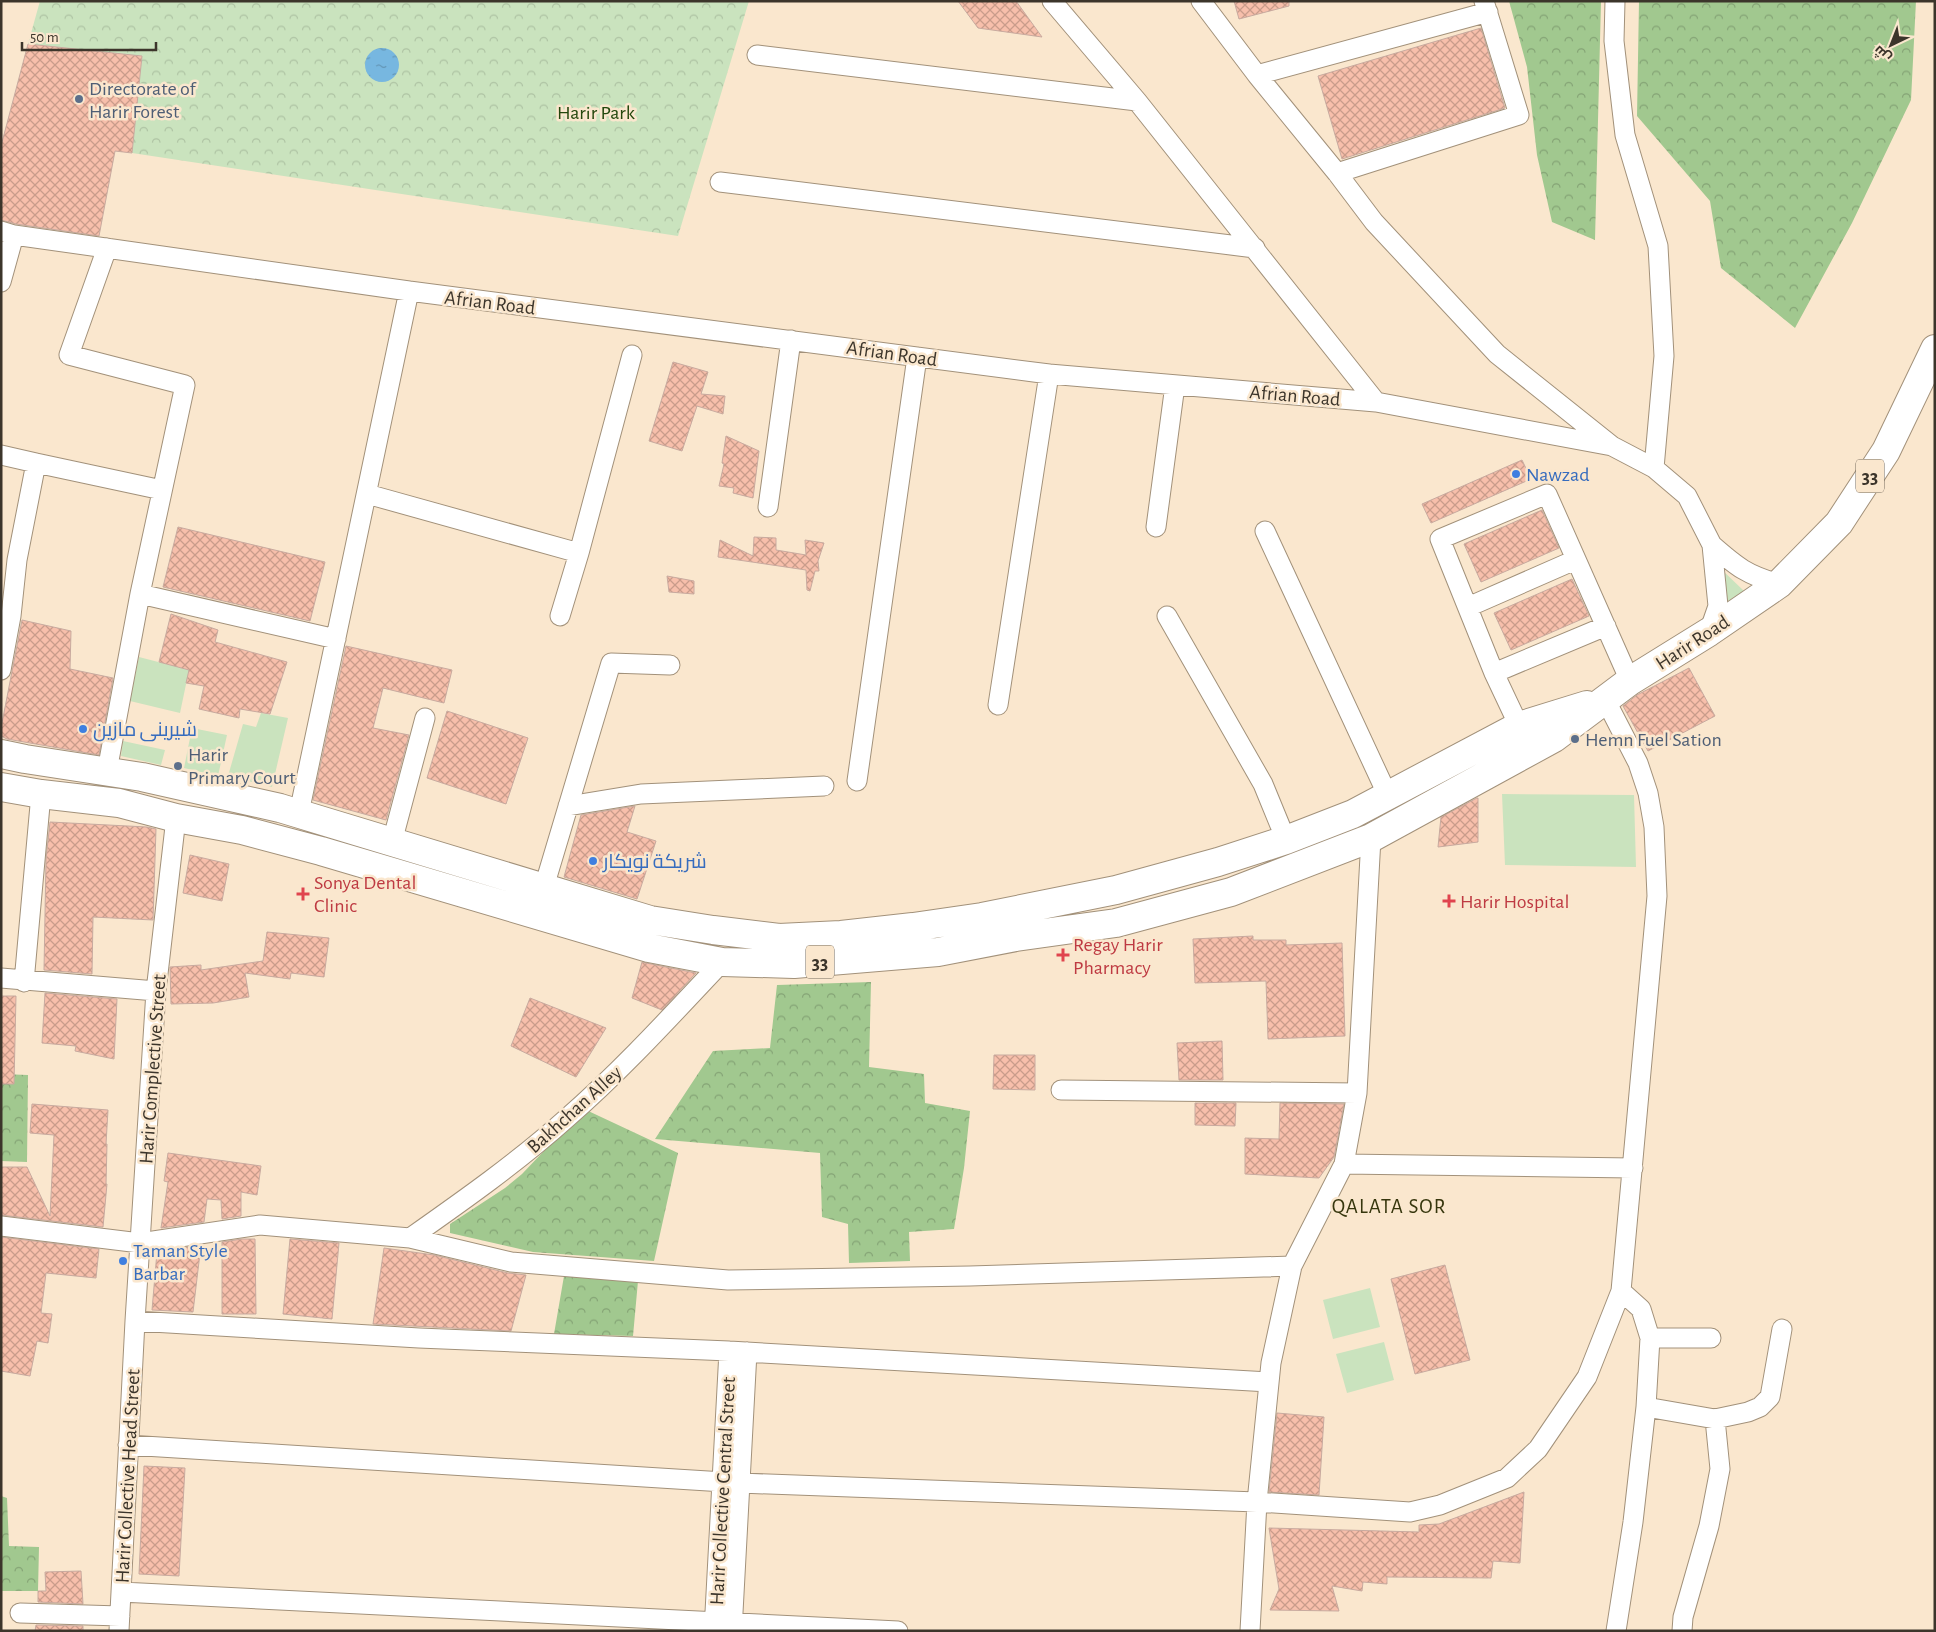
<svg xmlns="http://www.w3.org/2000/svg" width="1936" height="1632" font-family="'Alegreya Sans',Cairo,sans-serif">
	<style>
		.green { fill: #cae3be }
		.forest { fill: url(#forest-crowns) }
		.park { fill: url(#park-crowns) }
		.water { fill: url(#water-ripples) }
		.building { fill: url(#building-cross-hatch); stroke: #c8aa9f }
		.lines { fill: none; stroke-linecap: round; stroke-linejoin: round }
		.minor-casing { stroke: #a2917a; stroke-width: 21 }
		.primary-casing { stroke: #a2917a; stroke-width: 30 }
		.minor { stroke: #fff; stroke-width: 19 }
		.primary { stroke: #fff; stroke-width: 28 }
		.service-dot { fill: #5c6f8a; stroke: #fae7ce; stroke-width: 2 }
		.shop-dot { fill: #3f7fe0; stroke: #fae7ce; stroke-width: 2 }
		.health-dot { fill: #e0444e; stroke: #fae7ce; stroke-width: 2 }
		.labels { text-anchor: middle; stroke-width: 5; stroke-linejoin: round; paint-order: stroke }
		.shield { fill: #fae7ce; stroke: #756a5c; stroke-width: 1 }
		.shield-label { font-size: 19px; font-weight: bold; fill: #3c352b }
		.service-label { font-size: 20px; fill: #4e5e75; stroke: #fae7ce; text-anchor: start }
		.park-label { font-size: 20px; fill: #23470c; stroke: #fae7ce }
		.street-label { font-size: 20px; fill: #3c352b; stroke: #fae7ce }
		.shop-label { font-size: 20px; fill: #366cbe; stroke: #fae7ce; text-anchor: start }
		.health-label { font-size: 20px; fill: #be3a42; stroke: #fae7ce; text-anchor: start }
		.neighbourhood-label { font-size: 21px; letter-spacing: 1px; fill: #36360d; stroke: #fae7ce }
	</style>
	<defs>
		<pattern id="forest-crowns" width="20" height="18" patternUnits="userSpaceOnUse" patternTransform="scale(1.25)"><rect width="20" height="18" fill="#a1c88f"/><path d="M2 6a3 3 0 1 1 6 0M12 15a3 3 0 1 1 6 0" fill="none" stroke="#84a375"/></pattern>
		<pattern id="park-crowns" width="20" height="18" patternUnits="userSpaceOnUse" patternTransform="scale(1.25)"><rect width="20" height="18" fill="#cae3be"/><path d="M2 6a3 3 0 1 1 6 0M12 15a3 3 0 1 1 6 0" fill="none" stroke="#aec3a3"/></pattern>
		<pattern id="water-ripples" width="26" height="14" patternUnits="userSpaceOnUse" patternTransform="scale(1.25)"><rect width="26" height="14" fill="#77b7e0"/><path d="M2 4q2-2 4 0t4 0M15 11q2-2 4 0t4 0" fill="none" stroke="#6396b6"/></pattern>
		<pattern id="building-cross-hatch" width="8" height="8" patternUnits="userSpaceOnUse" patternTransform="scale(1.25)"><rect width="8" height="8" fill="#f7bfab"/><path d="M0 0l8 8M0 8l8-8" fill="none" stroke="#c99c8b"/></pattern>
	</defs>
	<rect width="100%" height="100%" fill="#fae7ce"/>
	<path class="green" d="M1720 568 1744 591 1725 603Z
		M139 657 189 670 180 713 130 701Z
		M261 713 288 718 272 787 228 776 243 724 256 727Z
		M192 728 227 735 218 776 184 768Z
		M123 741 165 750 161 765 121 756Z
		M1502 794 1634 795 1636 867 1505 865Z
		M1370 1288 1380 1327 1333 1339 1323 1300Z
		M1384 1342 1394 1380 1347 1393 1336 1354Z"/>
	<path class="forest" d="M1509 1H1601L1595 240 1552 222 1537 155 1527 67Z
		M1639 1H1916L1911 100 1852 223 1795 328 1721 268 1710 201 1637 116Z
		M871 982 869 1067 924 1074 925 1103 970 1111 964 1168 954 1229 909 1232 910 1261 849 1263 848 1224 822 1217 820 1153 655 1139 713 1051 770 1048 777 985Z
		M1 1074 28 1075 27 1162 1 1161Z
		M584 1109 678 1153 654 1261 533 1252 450 1233V1224L505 1188 522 1174Z
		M564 1276 638 1281 633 1336 554 1334Z
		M1 1496 7 1498 9 1546 39 1547 38 1591H1Z"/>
	<path class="park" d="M40 1H749L678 236 132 153 142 56 28 44Z"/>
	<path class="water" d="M365 65a17 17 0 1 1 34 0a17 17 0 1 1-34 0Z"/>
	<path class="building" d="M958 1H1016L1042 37 978 28Z
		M1234 1H1289V6L1239 19Z
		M1481 28 1505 108 1342 159 1318 76Z
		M28 44 142 56 132 153 115 151 99 236 16 224 1 220V146Z
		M673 362 708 372 701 394 725 396 723 414 697 406 682 451 649 441Z
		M726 436 759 451 753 498 733 493 734 488 719 486 724 464 722 463Z
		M1522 460 1531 479 1431 523 1422 504Z
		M1542 510 1559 548 1481 582 1464 544Z
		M178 527 325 562 310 621 163 587Z
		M754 537 776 538V550L806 555 805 540 824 543 818 561 819 571H815L810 591 807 590 806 570 718 557 720 540 753 556Z
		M667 576 694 581V594L669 592Z
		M1572 579 1589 616 1511 650 1494 613Z
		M171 614 218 630 215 642 287 662 270 714 240 709 239 718 199 709 204 686 186 683 189 670 159 662Z
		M22 620 71 631 70 669 113 678 99 755 7 739 1 736V728Z
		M346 646 452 670 444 703 383 688 373 728 409 735 386 820 313 800Z
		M1689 668 1715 716 1648 751 1623 706 1637 695Z
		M447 711 528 738 506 804 427 778Z
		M1477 798H1478V842L1438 847 1441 817Z
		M635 806 627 832 656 841 637 899 564 877 581 815Z
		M50 822 147 827 156 829 153 920 93 917 92 974 44 970 46 859Z
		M190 855 229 864 222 901 183 893Z
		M267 932 329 938 324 977 291 973 290 979 245 973 249 997 213 1003 171 1004 170 967 201 965V970L263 961Z
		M1253 936V940H1286V945L1342 943 1345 1036 1268 1039 1266 981 1195 983 1193 939Z
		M642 962 646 963 696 973 662 1010 632 998Z
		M45 993 117 999 114 1059 75 1051 76 1046 42 1043Z
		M1 996H16L14 1084H1Z
		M530 998 606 1028 576 1077 511 1046Z
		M1222 1041 1223 1080H1179L1177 1043Z
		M994 1055H1035V1090L993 1089Z
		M1195 1103H1236L1235 1126 1195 1125Z
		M1280 1103 1344 1104 1334 1157 1319 1178 1245 1174V1138L1279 1139Z
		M32 1104 108 1110 106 1144H107L106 1184H107L103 1227 1 1215V1167H27L50 1216 54 1135 30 1133Z
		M168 1153 261 1166 257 1195 241 1192V1216L222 1219 221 1200 207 1199 204 1222 161 1228 168 1182 164 1181Z
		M1 1237 99 1249 96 1278 46 1273 41 1313 52 1314 48 1343 37 1341 30 1376 1 1371Z
		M242 1239H255L256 1314H222V1242Z
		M290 1239 339 1243 332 1319 283 1314Z
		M201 1245 193 1312 152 1310 157 1252Z
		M384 1248 434 1255 508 1273 526 1275 511 1331 373 1324Z
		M1445 1265 1470 1360 1415 1374 1391 1279Z
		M1277 1413 1324 1417 1319 1495 1269 1492Z
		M144 1466 185 1468 179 1576 139 1574Z
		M1524 1492 1520 1563 1493 1561 1491 1578 1387 1577V1584L1363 1582 1362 1591 1332 1586 1339 1611 1270 1610 1279 1589 1269 1528 1419 1532V1525L1439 1524Z
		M81 1571 83 1604 38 1602V1591H46L45 1572Z
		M36 1625 83 1626V1631H35Z"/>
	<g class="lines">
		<g class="minor-casing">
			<path id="minor" d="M1052 1 1137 101
				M1201 1 1257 75
				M1484 1 1519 115 1337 173 1374 222 1497 354 1612 446 1654 468 1687 496 1712 545
				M1615 1 1614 41 1625 135 1658 246 1664 356 1654 468
				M757 55 1137 101 1376 402 1612 446
				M1337 173 1257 75 1488 12
				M720 182 1255 248
				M1 231 14 235 1 282
				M14 235 409 291 299 813
				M409 291 1049 374 1376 402
				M1 455 36 463
				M367 494 579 553 632 355
				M768 507 791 340
				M1156 527 1175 385
				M1265 531 1388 796
				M140 594 336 639
				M1468 607 1575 560
				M560 616 579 553
				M1167 616 1263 784 1286 840
				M1709 632 1718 606 1712 545C1737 567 1747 575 1779 584
				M1 670 11 616 17 560 36 463 162 490
				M1494 673 1606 626
				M998 705 1049 374
				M1519 726 1494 673 1440 539 1547 494 1630 681
				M107 771 140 594 185 385 69 355 107 248
				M857 781 917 357
				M568 806 641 794 824 786
				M392 842 425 718
				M544 887 611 663 670 665
				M1 978 156 991
				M24 982 41 794
				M1061 1090 1357 1093
				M1344 1164 1633 1168
				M1 1226 140 1243 260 1225 410 1238 511 1262 728 1280 970 1276 1292 1266
				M410 1238C464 1200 518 1162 567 1118 622 1070 672 1015 722 962
				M135 1321 419 1338 729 1351 1269 1382
				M1650 1338H1711
				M1646 1407 1715 1419 1720 1469 1709 1526 1683 1617 1682 1631
				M1715 1419 1748 1412 1760 1407 1770 1397 1782 1329
				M128 1445 740 1483 1257 1502 1410 1512 1440 1505 1507 1478 1538 1449 1587 1377 1621 1291 1657 896 1654 827 1648 793 1638 763 1605 699
				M121 1592 898 1631
				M20 1613 120 1616
				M119 1631 135 1321 156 991 176 818
				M714 1631 729 1351
				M732 1631 747 1352
				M1250 1631 1257 1502 1271 1363 1292 1266 1344 1164 1357 1093 1371 838
				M1616 1631 1633 1522 1646 1407 1650 1338 1641 1309 1621 1291"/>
		</g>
		<g class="primary-casing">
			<path id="primary" d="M1 754 25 759 142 777 280 808 650 920 713 930 779 938 841 935 913 927 982 917 1116 890 1218 862 1286 840 1353 814 1519 726 1587 705
				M1 787 41 794 119 803 176 818 242 830 321 851 649 948 722 962 794 964 938 952 1016 937 1116 923 1231 892 1371 838 1554 738 1630 681 1709 632 1779 584 1839 523 1886 451 1935 349"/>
		</g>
		<use href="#minor" class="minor"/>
		<use href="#primary" class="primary"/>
	</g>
	<g class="service-dot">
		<circle cx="79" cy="99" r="5"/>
		<circle cx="1575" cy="739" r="5"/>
		<circle cx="178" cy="766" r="5"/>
	</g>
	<g class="shop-dot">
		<circle cx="1516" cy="474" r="5"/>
		<circle cx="83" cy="729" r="5"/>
		<circle cx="593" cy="861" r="5"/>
		<circle cx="123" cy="1261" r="5"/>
	</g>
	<g class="health-dot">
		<path d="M300.5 886.5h5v5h5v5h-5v5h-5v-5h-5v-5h5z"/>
		<path d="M1446.5 893.5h5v5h5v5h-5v5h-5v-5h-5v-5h5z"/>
		<path d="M1060.5 947.5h5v5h5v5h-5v5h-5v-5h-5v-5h5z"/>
	</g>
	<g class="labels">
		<g class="shield">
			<rect x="1856" y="459.5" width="28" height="33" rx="4"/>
			<rect x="806" y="945.5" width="28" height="33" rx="4"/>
		</g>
		<g class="shield-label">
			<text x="1870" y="483">33</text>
			<text x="820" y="969">33</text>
		</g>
		<g class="service-label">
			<text x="89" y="95">Directorate of<tspan x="89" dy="23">Harir Forest</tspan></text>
			<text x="1585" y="746">Hemn Fuel Sation</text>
			<text x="188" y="761">Harir<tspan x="188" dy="23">Primary Court</tspan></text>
		</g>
		<g class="park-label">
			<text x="596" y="119">Harir Park</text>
		</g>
		<g class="street-label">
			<text transform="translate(490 302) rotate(7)" y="7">Afrian Road</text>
			<text transform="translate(892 353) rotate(8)" y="7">Afrian Road</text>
			<text transform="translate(1295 395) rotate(5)" y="7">Afrian Road</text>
			<text transform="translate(1692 642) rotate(-33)" y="7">Harir Road</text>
			<text transform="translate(152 1069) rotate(-86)" y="7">Harir Complective Street</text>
			<text transform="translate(574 1109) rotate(-42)" y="7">Bakhchan Alley</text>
			<text transform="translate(127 1476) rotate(-87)" y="7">Harir Collective Head Street</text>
			<text transform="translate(722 1491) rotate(-87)" y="7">Harir Collective Central Street</text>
		</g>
		<g class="shop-label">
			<text x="1526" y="481">Nawzad</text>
			<text x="93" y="736">شیرینی مازین</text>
			<text x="603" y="868">شريكة نويكار</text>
			<text x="133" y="1257">Taman Style<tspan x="133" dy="23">Barbar</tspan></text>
		</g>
		<g class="health-label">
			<text x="314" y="889">Sonya Dental<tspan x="314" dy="23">Clinic</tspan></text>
			<text x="1460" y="908">‌Harir Hospital</text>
			<text x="1073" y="951">Regay Harir<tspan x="1073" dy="23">Pharmacy</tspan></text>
		</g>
		<g class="neighbourhood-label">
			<text x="1389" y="1213">QALATA SOR</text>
		</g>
	</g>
	<rect width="1936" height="1632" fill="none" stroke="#3c352b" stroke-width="5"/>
	<g transform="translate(1891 45) rotate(223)" stroke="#fae7ce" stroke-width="4" paint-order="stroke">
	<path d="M0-4L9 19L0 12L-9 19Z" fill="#3c352b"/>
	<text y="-8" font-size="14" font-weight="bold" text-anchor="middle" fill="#3c352b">ش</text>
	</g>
	<path d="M22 42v8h134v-8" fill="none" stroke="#3c352b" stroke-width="2.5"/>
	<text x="30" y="42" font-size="15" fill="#3c352b" stroke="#fae7ce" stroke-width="4" paint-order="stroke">50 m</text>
</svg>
